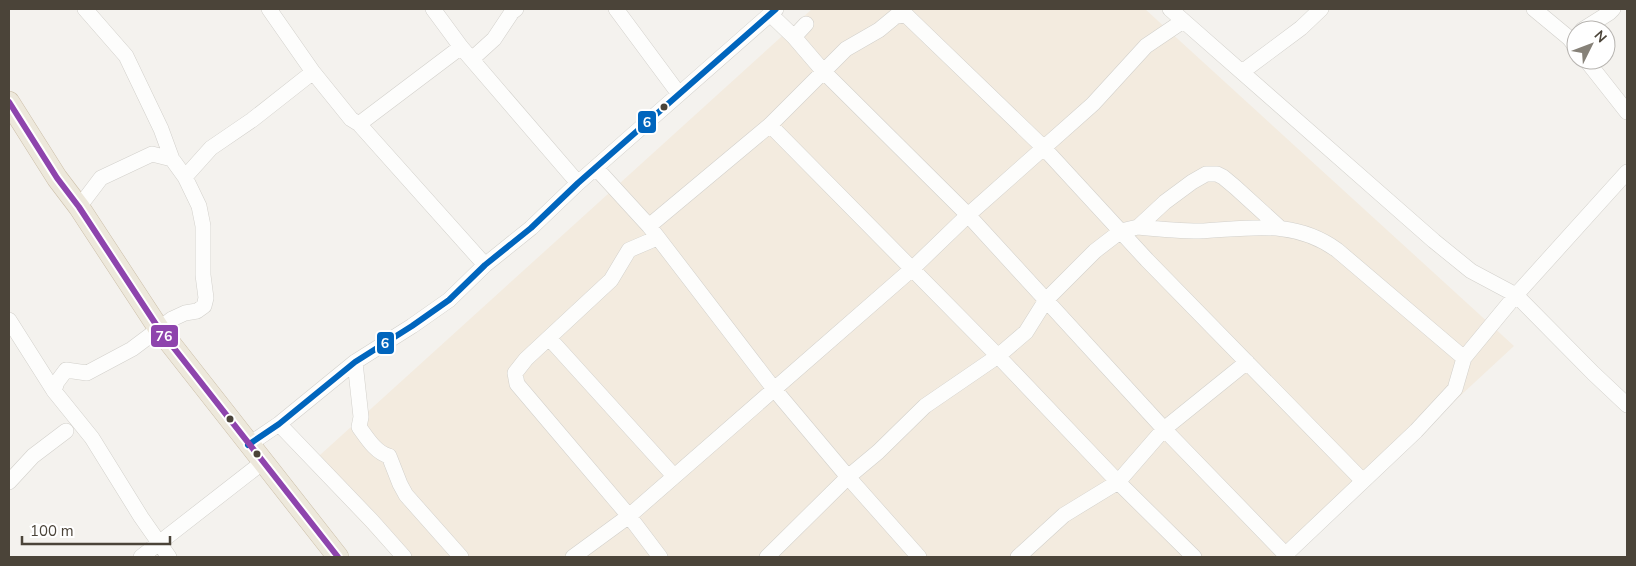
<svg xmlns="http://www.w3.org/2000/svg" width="1636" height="566" font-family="'Nunito Sans',sans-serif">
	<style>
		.commercial { fill: #f3ebdf }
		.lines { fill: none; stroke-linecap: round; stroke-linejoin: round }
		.minor-casing { stroke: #d2d0cb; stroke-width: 16 }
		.highway-casing { stroke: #ccbfa9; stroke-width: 22 }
		.minor { stroke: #fdfdfc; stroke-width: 15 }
		.highway { stroke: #ede8db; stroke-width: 21 }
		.bus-1-casing { stroke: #fff; stroke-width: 10 }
		.bus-2-casing { stroke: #fff; stroke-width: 10 }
		.bus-1 { stroke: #0065bd; stroke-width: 6 }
		.bus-2 { stroke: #8e44ad; stroke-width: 6 }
		.bus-dot { fill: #4b4439; stroke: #fff; stroke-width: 2 }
		.line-badge { stroke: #fff; stroke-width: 2 }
		.badge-label { font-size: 14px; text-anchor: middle; font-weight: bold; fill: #fff }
	</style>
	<rect width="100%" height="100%" fill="#f4f2ee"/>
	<path class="commercial" d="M812 9H1145L1514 346 1286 557H394L309 465Z"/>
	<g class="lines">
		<g class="minor-casing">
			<path id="minor" d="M85 9 126 56 161 129 172 159
				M269 9 313 72 351 119 359 124 485 265
				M433 9 461 47 578 183
				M616 9 679 94
				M1170 9 1434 241 1471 271 1516 295 1593 373 1627 405
				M1534 9 1569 38 1576 47
				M770 14 794 37 824 72 968 215 1164 429 1288 557
				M1582 30 1609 13 1613 9
				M794 37 806 24
				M472 59 494 39 512 12 516 9
				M1586 60 1627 112
				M1242 72 1301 28 1321 9
				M359 124 461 47
				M770 125 998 356 1118 482 1194 557
				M596 168 649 226 774 389 848 477 919 557
				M185 177 211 148 252 120 313 72
				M79 207 101 178 152 154 172 159 185 177 199 206 203 226V275L206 298 204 306 197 311 185 313 172 319 132 349 87 373 66 370 57 382 54 391 92 438 141 517 169 557
				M649 226 770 125 846 49 879 30 896 16 906 15 1043 147 1147 260 1363 481
				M1138 227C1158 229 1178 231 1199 231 1248 229 1293 218 1337 250L1464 358
				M657 238 629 250 611 280 526 359 515 373 517 384 629 516 660 557
				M9 320 54 391
				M549 338 674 476
				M355 362 361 417 359 427C367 438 376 453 389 456L400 484 406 495 461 557
				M279 424 372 521 404 557
				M248 445 279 424 355 362 412 326 449 300 485 265 531 228 578 183 776 9
				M9 482 33 456 66 431
				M141 557 263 462
				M573 557 629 516 912 269 968 215 1093 104 1146 46 1183 21
				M767 557 848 477 878 452 925 406 998 356 1026 332 1046 300 1095 251 1121 231 1138 227 1165 202 1192 182 1206 174H1217L1223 177 1235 187 1280 228
				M1018 557 1064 515 1118 482 1164 429 1247 362
				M1283 557 1416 431 1455 389 1464 358 1516 295 1627 172"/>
		</g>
		<g class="highway-casing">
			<path id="highway" d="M9 102 57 178 79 207 159 329 338 557"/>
		</g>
		<use href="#minor" class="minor"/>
		<use href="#highway" class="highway"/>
		<g class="bus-1-casing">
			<path id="bus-1" d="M248 445 279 424 355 362 412 326 449 300 485 265 531 228 578 183 776 9"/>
		</g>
		<g class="bus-2-casing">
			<path id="bus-2" d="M9 102 57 178 79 207 159 329 338 557"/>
		</g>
		<use href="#bus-1" class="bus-1"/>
		<use href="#bus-2" class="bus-2"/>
	</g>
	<g class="bus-dot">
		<circle cx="664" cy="107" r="4.5"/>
		<circle cx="230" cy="419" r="4.5"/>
		<circle cx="257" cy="454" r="4.5"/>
	</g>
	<g class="line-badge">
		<rect x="637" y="110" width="20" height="24" rx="5" fill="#0065bd"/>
		<rect x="150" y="324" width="29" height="24" rx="5" fill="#8e44ad"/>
		<rect x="376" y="331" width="19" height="24" rx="5" fill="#0065bd"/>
	</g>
	<g class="badge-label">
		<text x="647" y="127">6</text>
		<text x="164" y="341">76</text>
		<text x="385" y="348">6</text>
	</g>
	<rect width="1636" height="566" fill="none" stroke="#4b4439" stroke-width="20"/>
	<g transform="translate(1591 45) rotate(48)"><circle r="24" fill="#ffffff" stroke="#b7b4b0"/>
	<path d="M0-4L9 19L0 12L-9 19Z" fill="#868178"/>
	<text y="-8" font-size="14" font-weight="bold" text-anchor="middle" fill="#4b4439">N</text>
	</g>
	<path d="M22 536v8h148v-8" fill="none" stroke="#4b4439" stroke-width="2.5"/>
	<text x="30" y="536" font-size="15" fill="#4b4439" stroke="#ffffff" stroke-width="4" paint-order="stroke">100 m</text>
</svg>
